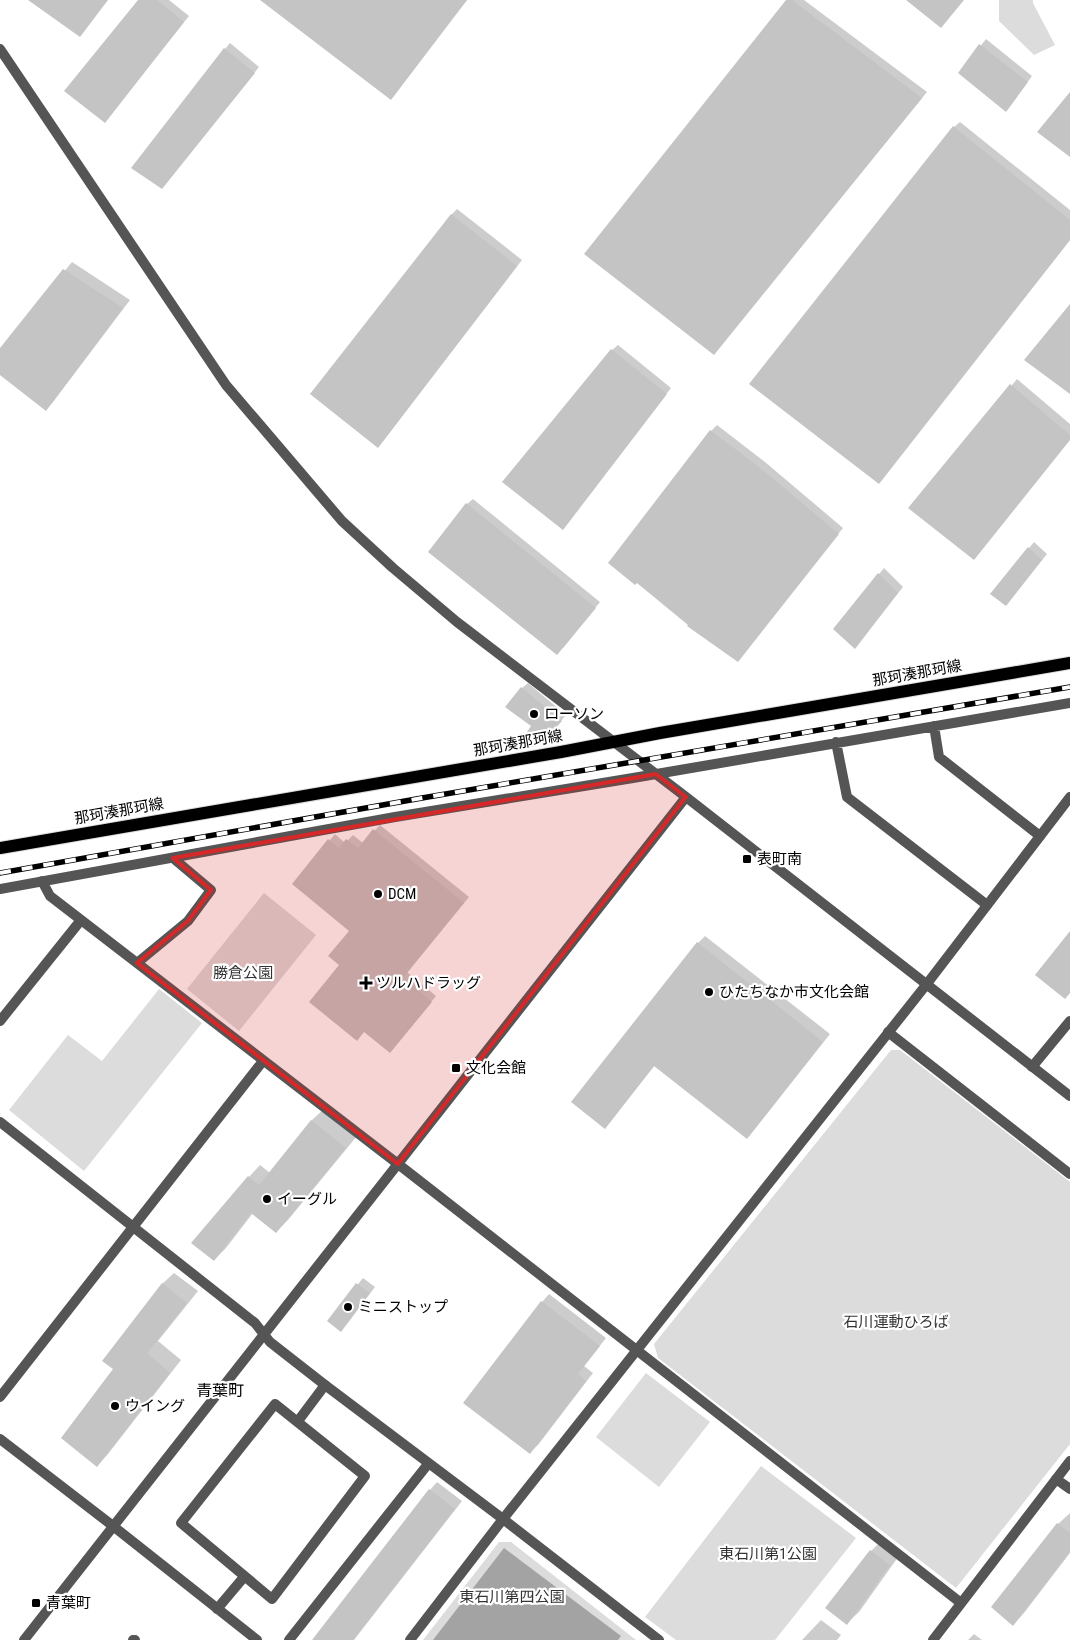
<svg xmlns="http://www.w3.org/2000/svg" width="1070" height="1640" font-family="'Roboto Condensed','Noto Sans JP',sans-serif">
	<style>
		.green { fill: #dcdcdc }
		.water { fill: #a3a3a3 }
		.shadow { fill: #0003 }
		.building { fill: #c4c4c4 }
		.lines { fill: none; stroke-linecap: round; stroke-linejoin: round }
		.primary-casing { stroke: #dbdbdb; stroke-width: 14 }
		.minor { stroke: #555; stroke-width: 10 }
		.tertiary { stroke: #555; stroke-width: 10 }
		.primary { stroke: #000; stroke-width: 12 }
		.rail-casing { stroke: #000; stroke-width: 5.5 }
		.rail { stroke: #fff; stroke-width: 4; stroke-dasharray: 11; stroke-linecap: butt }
		.marked { fill: #d62828; fill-opacity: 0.2; stroke: #d62828; stroke-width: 4; stroke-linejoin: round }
		.poi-dot { fill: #000; stroke: #fff; stroke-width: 2 }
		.labels { text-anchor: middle; stroke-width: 4.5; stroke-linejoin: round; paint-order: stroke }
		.street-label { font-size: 15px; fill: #000; stroke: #fff }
		.poi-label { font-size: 15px; fill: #000; stroke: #fff; text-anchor: start }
		.park-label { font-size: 15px; fill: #333; stroke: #fff }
		.neighbourhood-label { font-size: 16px; fill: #000; stroke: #fff }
	</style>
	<rect width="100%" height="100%" fill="#fff"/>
	<path class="green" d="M999 0H1033V3L1055 45 1034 55 999 21Z
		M264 893 316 935 239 1031 187 989Z
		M159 989 202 1023 84 1171 9 1110 68 1035 102 1061Z
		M891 1050H900L1070 1182V1444L956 1588 658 1358 654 1344Z
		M646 1373 710 1422 659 1487 596 1437Z
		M761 1466 856 1538 775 1640H676L645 1617Z
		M499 1542H511L636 1640H423Z"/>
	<path class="water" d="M504 1548 621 1636 618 1640H433Z"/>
	<path class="shadow" d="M140 0H169L189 16 105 121Z
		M265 0H467L391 98Z
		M788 0H804L927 92 719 347Z
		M986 39 1032 76 1011 105 960 72Z
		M230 43 259 67 167 182 225 49Z
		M960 122 1070 210V240L884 476 954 127Z
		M457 209 522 260 383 441 451 215Z
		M72 262 130 300 53 402 46 409 0 373V350Z
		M618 345 671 388 568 522 612 350Z
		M1017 379 1070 424V439L974 559 910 508Z
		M717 425 765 462 843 528 738 660 711 431Z
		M473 499 600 602 563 648 467 504Z
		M1034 542 1047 554 1006 605 992 594Z
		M884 568 903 587 860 641 835 629Z
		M528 683 566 715 555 728 533 726 522 688Z
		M380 825 469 897 407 972 436 996 395 1046 340 965 350 930 293 884 335 834 345 843 353 835 363 843Z
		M705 936 830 1034 754 1130 655 1065 612 1119 698 943Z
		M324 1109 357 1136 288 1220 276 1232 253 1213 226 1248 214 1260 249 1177 260 1165 270 1173 312 1120Z
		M174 1273 198 1291 158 1341 181 1360 108 1454 97 1466 114 1369 162 1284Z
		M363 1278 375 1287 346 1325 328 1321Z
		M549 1294 606 1338 584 1366 593 1373 538 1445 530 1452 542 1302Z
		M437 1482 462 1501 354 1640H314L430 1490Z
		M1070 1513V1553L1024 1613 1013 1625 1058 1524Z
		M883 1539 901 1553 859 1612 847 1623 826 1608 871 1551Z
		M821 1620 841 1635 837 1640H802Z
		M974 1634 982 1640H968Z"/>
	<path class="building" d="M28 0H108L80 37Z
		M138 0H157L184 22 105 123 64 91Z
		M260 0H467L391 100Z
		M786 0H792L922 98 714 355 584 254Z
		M906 0H964L941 28Z
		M979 44 1028 82 1006 112 958 73Z
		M224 48 255 73 162 189 131 168Z
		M1070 92V157L1037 132Z
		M953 126 1070 220V240L879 484 749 384Z
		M451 214 517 266 378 448 310 394Z
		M63 269 123 308 46 411 0 375V348Z
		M1070 304V394L1024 360Z
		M611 349 667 394 563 530 502 482Z
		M1010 384 1070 435V440L974 560 908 508Z
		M710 430 759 467 839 534 738 662 687 626 688 625 637 583 635 585 608 563Z
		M466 503 596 608 557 655 428 552Z
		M1028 547 1042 560 1006 606 990 594Z
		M878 573 898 593 855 649 833 629Z
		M521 687 562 721 549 735 535 738 527 732 531 726 505 707Z
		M373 829 464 903 403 978 432 1002 390 1053 364 1032 357 1041 309 1002 339 965 328 956 349 931 292 884 328 839 339 848 346 839 358 848Z
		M1070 931V993L1065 999 1035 975Z
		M697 942 823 1042 747 1139 654 1066 605 1129 571 1102Z
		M311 1120 346 1148 276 1233 251 1213 214 1261 191 1243 248 1176 259 1185Z
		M162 1283 187 1303 147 1353 170 1373 97 1467 61 1438 113 1369 102 1361Z
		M356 1283 370 1293 341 1332 327 1321Z
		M541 1301 600 1346 578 1374 586 1381 530 1454 463 1403Z
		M429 1489 455 1509 353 1640H312Z
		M1057 1523 1070 1533V1551L1013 1626 991 1607Z
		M870 1550 890 1565 847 1625 825 1608Z"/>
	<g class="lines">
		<g class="primary-casing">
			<path id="primary" d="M0 848 561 752 660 733 1070 663"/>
		</g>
		<path class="minor" d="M934 726 939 757 1040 836
			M836 742 847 797 987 905
			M42 881 50 896 398 1164
			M0 889 395 817 633 778 1070 703
			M137 963 188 921 211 890 173 858
			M0 1021 81 920
			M888 1032 1070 1174
			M1032 1067 1070 1021
			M0 1397 263 1061
			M275 1404 365 1476 272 1599 181 1523Z
			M298 1421 325 1385
			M0 1439 113 1526 257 1640
			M217 1609 244 1577
			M133 1640H135
			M289 1640 428 1464"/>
		<path class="tertiary" d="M0 49 226 385 342 521 393 568 457 622 686 797 1070 1096
			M0 1122 255 1323 270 1342 325 1385 503 1519 659 1640
			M398 1164 961 1603
			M1056 1479 1070 1489
			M24 1640 686 797
			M410 1640 503 1519 926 985 1070 797
			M933 1640 1070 1461"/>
		<use href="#primary" class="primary"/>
		<g class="rail-casing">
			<path id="rail" d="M0 873 422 798 1070 687"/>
		</g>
		<use href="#rail" class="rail"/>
	</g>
	<path class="marked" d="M656 774 686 797 398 1164 137 963 188 921 211 890 173 858Z"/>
	<g class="poi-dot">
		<circle cx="534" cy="714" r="5"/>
		<rect x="742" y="854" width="10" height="10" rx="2.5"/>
		<circle cx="378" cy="894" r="5"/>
		<path d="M363.5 975.5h5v5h5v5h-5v5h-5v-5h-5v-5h5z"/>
		<circle cx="709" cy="992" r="5"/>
		<rect x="451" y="1063" width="10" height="10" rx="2.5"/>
		<circle cx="267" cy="1199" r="5"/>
		<circle cx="348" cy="1307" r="5"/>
		<circle cx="115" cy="1406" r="5"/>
		<rect x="31" y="1598" width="10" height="10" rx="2.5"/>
	</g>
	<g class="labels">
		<g class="street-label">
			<text transform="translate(917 673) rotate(-10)" y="5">那珂湊那珂線</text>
			<text transform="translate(518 743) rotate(-10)" y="5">那珂湊那珂線</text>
			<text transform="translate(119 811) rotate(-10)" y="5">那珂湊那珂線</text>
		</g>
		<g class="poi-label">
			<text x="544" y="719">ローソン</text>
			<text x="757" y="864">表町南</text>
			<text x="388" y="899">DCM</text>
			<text x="376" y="988">ツルハドラッグ</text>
			<text x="719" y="997">ひたちなか市文化会館</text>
			<text x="466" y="1073">文化会館</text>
			<text x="277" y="1204">イーグル</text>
			<text x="358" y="1312">ミニストップ</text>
			<text x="125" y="1411">ウイング</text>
			<text x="46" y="1608">青葉町</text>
		</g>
		<g class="park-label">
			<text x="243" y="978">勝倉公園</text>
			<text x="896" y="1327">石川運動ひろば</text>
			<text x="768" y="1559">東石川第1公園</text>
			<text x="512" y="1602">東石川第四公園</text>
		</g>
		<g class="neighbourhood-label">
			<text x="220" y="1396">青葉町</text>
		</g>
	</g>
</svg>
